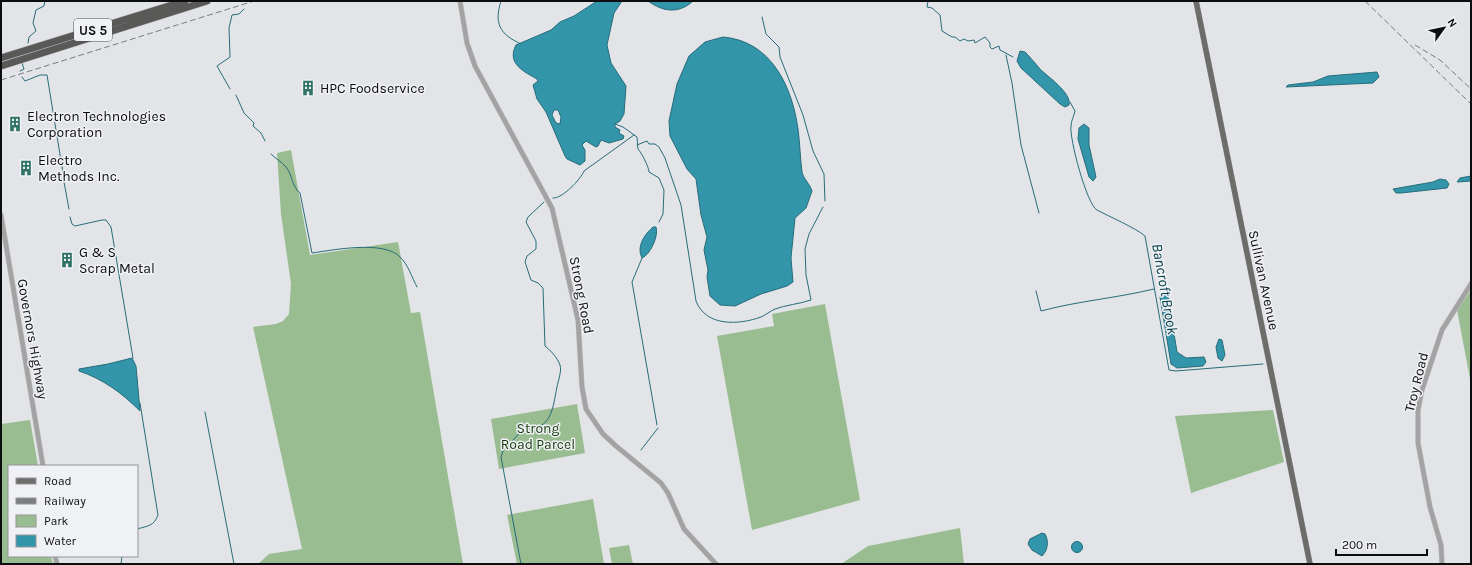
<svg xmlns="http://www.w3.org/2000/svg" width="1472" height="565" font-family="Karla,sans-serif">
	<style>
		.green { fill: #99bd91 }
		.water { fill: #3295a9; stroke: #276c7a; fill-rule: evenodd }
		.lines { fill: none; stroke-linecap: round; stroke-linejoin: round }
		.stream { stroke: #276c7a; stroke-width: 1 }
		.minor-casing { stroke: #c1c2c4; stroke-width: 5.5 }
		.major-casing { stroke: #c1c2c4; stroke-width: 6 }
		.highway-casing { stroke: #c1c2c4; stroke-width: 8 }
		.minor { stroke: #a2a3a2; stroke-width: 4.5 }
		.major { stroke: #6c6d6b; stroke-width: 5.5 }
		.highway { stroke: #595a58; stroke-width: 7 }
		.rail { stroke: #7b7c7e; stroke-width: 1; stroke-dasharray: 6 3; stroke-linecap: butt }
		.labels { text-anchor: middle; stroke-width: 3; stroke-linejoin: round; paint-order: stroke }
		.shield { fill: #f0f1f5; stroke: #505153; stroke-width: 1 }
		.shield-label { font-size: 13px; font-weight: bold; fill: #0c0d0e }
		.poi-label { font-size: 14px; fill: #0c0d0e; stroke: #f0f1f5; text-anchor: start }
		.street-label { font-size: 14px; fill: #0c0d0e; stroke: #f0f1f5 }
		.park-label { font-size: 14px; fill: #153c0c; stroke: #f0f1f5 }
		.water-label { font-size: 15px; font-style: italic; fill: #003e49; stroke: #f0f1f5 }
	</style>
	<rect width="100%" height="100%" fill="#e3e4e7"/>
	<path class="green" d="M291 150 310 255 398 242 411 313 420 312 463 564H258L269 554 302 549 253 327 276 324 283 321 289 314 291 284 281 214 277 153Z
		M1471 290V384L1457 310Z
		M825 304 860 500 752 530 717 336 774 326 772 314Z
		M577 404 585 453 499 469 491 419Z
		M1273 410 1284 462 1191 493 1175 416Z
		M30 420 38 466H9V556H51L53 564H1V424Z
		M593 499 604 564H517L507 515Z
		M960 528 964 564H841L868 546Z
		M629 545 633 564H612L609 548Z"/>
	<path class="water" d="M597 1H622L614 13 607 45 611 63 626 86 624 114 620 121 615 124V127L620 130 619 133 624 136 623 139 609 143 601 140 598 146 596 147 586 141 582 145 585 150V161L580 165 567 159 565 156 546 112 537 99 533 85 538 81 537 79C525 72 506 64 516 45L551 30 560 22 574 16ZM554 110H558L561 117 560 124 556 123 552 115Z
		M648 1H693C679 14 663 12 648 1Z
		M723 37C771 41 792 86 798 129 800 143 800 157 802 172 803 178 810 184 812 191L806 208 795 218 791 258 793 282 787 286 761 294 735 306 720 305 710 296 707 277 708 270 704 250 707 237 701 215 696 179 687 169 670 136 669 121 677 84 689 56 705 42Z
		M1020 51 1025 52C1030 57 1035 63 1040 69 1047 76 1072 93 1069 105L1065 107 1060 104 1021 68 1017 61Z
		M1377 72 1379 77 1373 83 1286 87 1288 85 1313 82 1328 76Z
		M1084 124 1089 128V145L1096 177 1093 181 1089 177 1078 139 1079 128Z
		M1471 176V181L1457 182 1460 178Z
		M1440 179 1446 180 1449 184 1447 188 1401 193H1396L1393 189 1433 182Z
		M653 227H656C659 236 650 255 642 258 636 246 645 234 653 227Z
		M1163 293 1168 297 1177 352 1186 358 1204 357 1206 362 1203 366 1177 368 1171 364 1160 297Z
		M1219 339 1222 340 1225 355 1222 361 1218 358 1216 347Z
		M132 358 136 366 140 411C122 393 103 379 79 371V369L108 364Z
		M1042 533 1045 534C1049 541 1048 550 1042 556L1032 550 1028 544 1030 539Z
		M1071.5 547a5.5 5.5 0 1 1 11 0a5.5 5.5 0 1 1-11 0Z"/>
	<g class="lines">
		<path class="stream" d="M501 1C494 23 499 34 521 44
			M928 1 927 7 932 8 940 15 942 31 952 37H955L960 41 964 39 968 41 974 40 975 43 985 37 990 43V47L992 49 999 46 1000 50 1013 57
			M762 17 766 34 779 47 780 57 803 115 813 151 824 174 825 201
			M28 43 29 37 36 31 33 23 36 10 44 6 45 1
			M1006 55 1012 83 1021 145 1039 213
			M20 71 24 69 22 63
			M22 77 25 81 40 75H47L64 179
			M230 89 217 66 230 57 229 28 232 15 239 14 244 9
			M236 95 244 113 254 123 253 126 261 133 265 141
			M1070 102 1075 111C1074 116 1071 121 1071 126 1069 138 1087 205 1097 210 1108 216 1136 228 1145 236L1169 370 1176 371 1263 364
			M615 124 623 127 637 137 638 149C641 152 649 167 649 172L659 178 664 190 663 214 659 222
			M637 145 647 141 649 144H655L659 147 665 158 681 205 696 301C706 327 739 325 761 317 766 315 770 311 775 309 786 305 799 304 811 300L806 275 805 249 809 234 823 207
			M271 154C276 159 282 162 286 167 293 176 291 185 300 193L312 253C333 250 384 240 400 257 408 264 412 278 417 287
			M64 182 69 209
			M553 198C562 199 581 179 584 171L634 135
			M70 217 72 224 75 226 102 220H106L111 227 133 358
			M642 258 632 282 657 425
			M1036 291 1041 311C1078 301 1117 298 1154 289
			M205 412 234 564
			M641 450 658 428
			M137 529C148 526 154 526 158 515L140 403
			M121 564 122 556
			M521 564 501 457 503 451 525 427C552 432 553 406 557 387 558 381 562 371 560 365 557 357 551 351 545 346L543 288 538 283 531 280 525 262 527 256 536 249V241L526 222 528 217 544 202"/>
		<g class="minor-casing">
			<path id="minor" d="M460 1 467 43 475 66 552 208 578 320 582 387 586 409 603 434 616 446 661 483 668 493 684 529 716 564
				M1 215 43 466
				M55 556 57 564
				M1442 564 1441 545 1430 507 1418 443V410L1422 390 1442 330 1471 284"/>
		</g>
		<g class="major-casing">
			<path id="major" d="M1196 1 1310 564"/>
		</g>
		<g class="highway-casing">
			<path id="highway" d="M1 58 185 1
				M1 66 207 1"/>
		</g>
		<use href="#minor" class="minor"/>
		<use href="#major" class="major"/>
		<use href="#highway" class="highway"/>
		<path class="rail" d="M1365 1 1471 104
			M1415 45 1440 60 1471 89
			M1 80 254 1"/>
	</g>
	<defs>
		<g id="building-bare" transform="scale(1.2)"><path d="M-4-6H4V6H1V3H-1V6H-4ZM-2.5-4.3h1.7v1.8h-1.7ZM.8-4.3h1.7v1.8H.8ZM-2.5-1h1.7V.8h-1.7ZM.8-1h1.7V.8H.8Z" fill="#2f7365" stroke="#f0f1f5" stroke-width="2.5" paint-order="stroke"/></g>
	</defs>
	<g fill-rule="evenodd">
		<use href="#building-bare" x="308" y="88"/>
		<use href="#building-bare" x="15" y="124"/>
		<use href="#building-bare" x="26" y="168"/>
		<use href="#building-bare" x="67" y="260"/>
	</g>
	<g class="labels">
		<rect class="shield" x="74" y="19" width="38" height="22" rx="3"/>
		<g class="shield-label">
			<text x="93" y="35">US 5</text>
		</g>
		<g class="poi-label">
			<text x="320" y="93">HPC Foodservice</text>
			<text x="27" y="121">Electron Technologies<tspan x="27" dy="16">Corporation</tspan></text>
			<text x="38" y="165">Electro<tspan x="38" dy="16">Methods Inc.</tspan></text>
			<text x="79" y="257">G &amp; S<tspan x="79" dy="16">Scrap Metal</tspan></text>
		</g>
		<g class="street-label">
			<text transform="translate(1264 280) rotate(78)" y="5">Sullivan Avenue</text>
			<text transform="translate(582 295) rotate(79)" y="5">Strong Road</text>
			<text transform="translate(33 339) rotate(80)" y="5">Governors Highway</text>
			<text transform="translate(1416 382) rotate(-76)" y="5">Troy Road</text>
		</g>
		<g class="park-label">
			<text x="538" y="433">Strong<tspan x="538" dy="16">Road Parcel</tspan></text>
		</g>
		<g class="water-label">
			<text transform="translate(1165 289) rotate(80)" y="5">Bancroft Brook</text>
		</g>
	</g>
	<rect width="1472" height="565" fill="none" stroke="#0c0d0e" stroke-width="4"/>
	<rect x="8" y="465" width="130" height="92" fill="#f0f1f5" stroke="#959699"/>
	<rect x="16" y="478" width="20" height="6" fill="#6c6d6b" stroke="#959699"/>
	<text x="44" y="485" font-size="12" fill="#0c0d0e">Road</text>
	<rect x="16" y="498" width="20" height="6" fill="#7b7c7e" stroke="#959699"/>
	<text x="44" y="505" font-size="12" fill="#0c0d0e">Railway</text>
	<rect x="16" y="515" width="20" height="12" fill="#99bd91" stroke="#959699"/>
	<text x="44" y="525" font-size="12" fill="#0c0d0e">Park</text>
	<rect x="16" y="535" width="20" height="12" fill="#3295a9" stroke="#959699"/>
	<text x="44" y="545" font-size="12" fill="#0c0d0e">Water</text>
	<g transform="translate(1444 28) rotate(57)" stroke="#f0f1f5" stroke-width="3" paint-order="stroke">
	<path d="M0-3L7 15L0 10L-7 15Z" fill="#0c0d0e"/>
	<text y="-6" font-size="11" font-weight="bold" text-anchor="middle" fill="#0c0d0e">N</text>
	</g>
	<path d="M1336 549v6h91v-6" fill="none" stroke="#0c0d0e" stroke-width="2"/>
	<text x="1342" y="549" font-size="12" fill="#0c0d0e" stroke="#f0f1f5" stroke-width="3" paint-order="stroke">200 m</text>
</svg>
